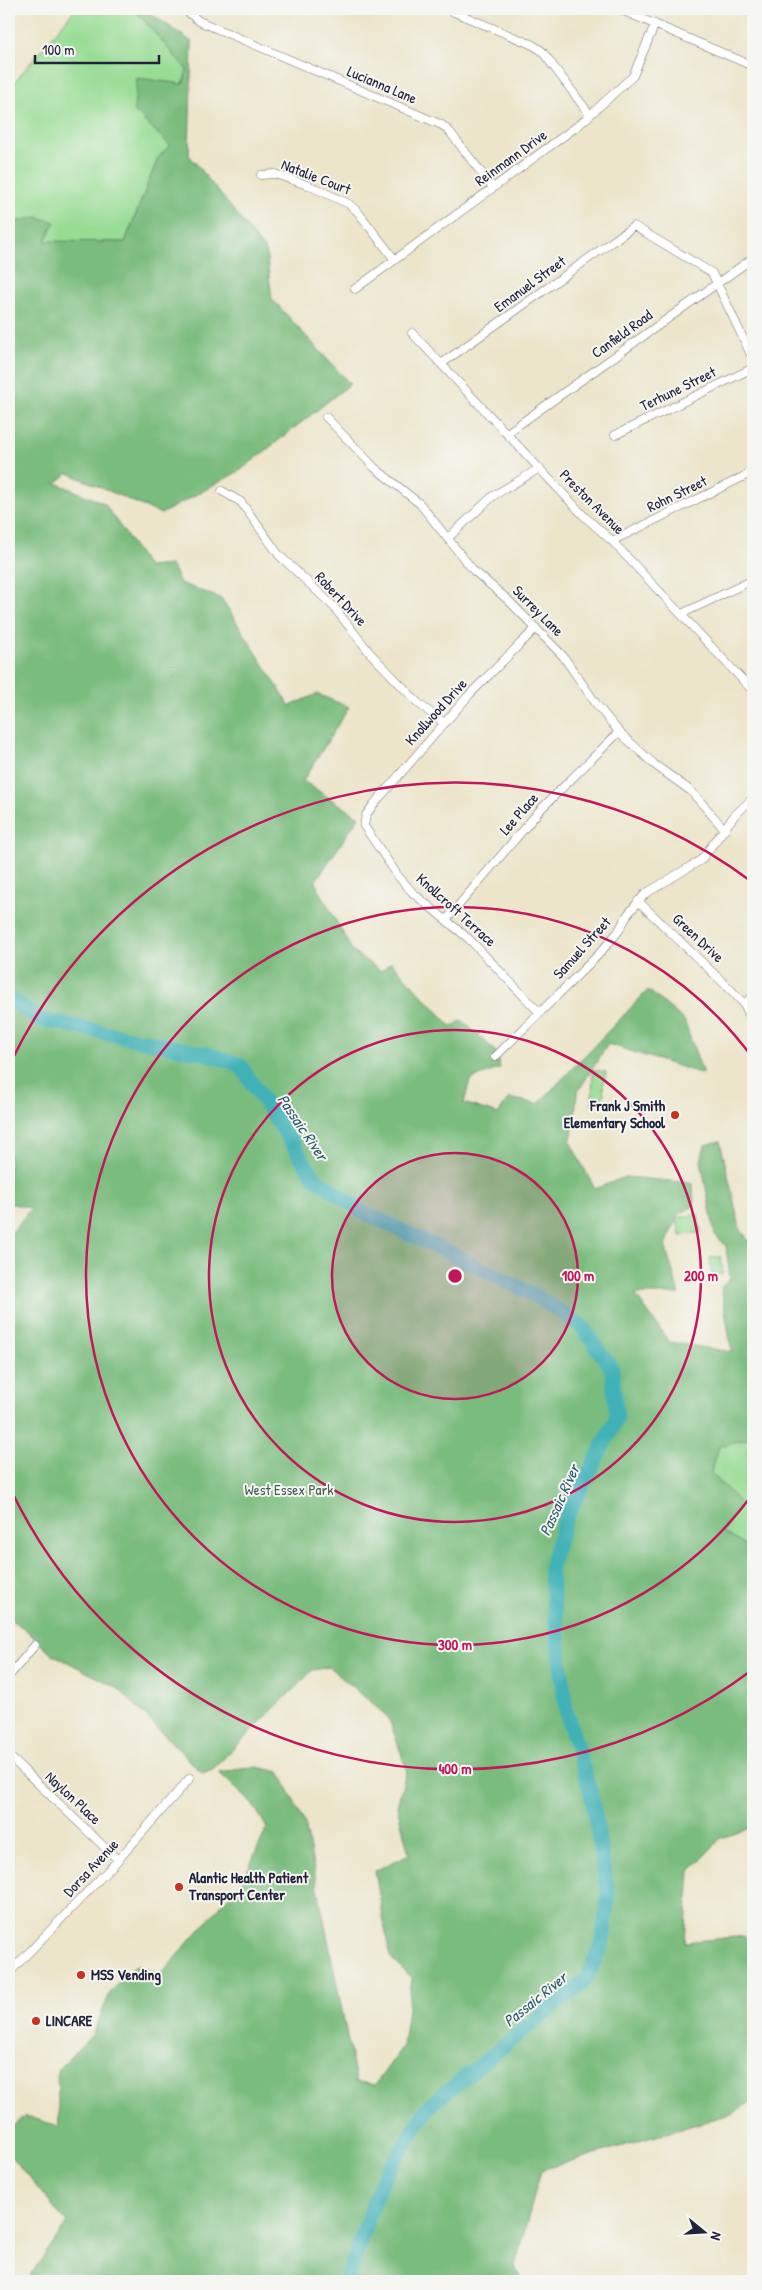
<svg xmlns="http://www.w3.org/2000/svg" width="762" height="2290" font-family="'Patrick Hand',sans-serif">
	<style>
		.green { fill: #98dc94; stroke: #5d7f68 }
		.forest { fill: #7abc7e; stroke: #4e6f5c }
		.lines { fill: none; stroke-linecap: round; stroke-linejoin: round }
		.river { stroke: #40b1b7; stroke-width: 15 }
		.minor-casing { stroke: #69666d; stroke-width: 9 }
		.minor { stroke: #fff; stroke-width: 8 }
		.ring { fill: none; stroke: #c2185b; stroke-width: 2.5 }
		.poi-dot { fill: #c8321e; stroke: #f6f6f2; stroke-width: 2 }
		.labels { text-anchor: middle; stroke-width: 4; stroke-linejoin: round; paint-order: stroke }
		.street-label { font-size: 15px; fill: #22223b; stroke: #f6f6f2 }
		.poi-label { font-size: 15px; font-weight: bold; fill: #22223b; stroke: #f6f6f2; text-anchor: start }
		.park-label { font-size: 15px; fill: #455a56; stroke: #f6f6f2 }
		.water-label { font-size: 16px; font-style: italic; fill: #2e5b6d; stroke: #f6f6f2 }
		.centre { fill: #c2185b; stroke: #f6f6f2; stroke-width: 2.5 }
		.ring-label { font-size: 15px; text-anchor: middle; font-weight: bold; fill: #c2185b; stroke: #f6f6f2; stroke-width: 4; stroke-linejoin: round; paint-order: stroke }
	</style>
	<rect width="100%" height="100%" fill="#f6f6f2"/>
	<filter id="ink" filterUnits="userSpaceOnUse"><feTurbulence type="fractalNoise" baseFrequency=".02" numOctaves="2"/><feDisplacementMap in="SourceGraphic" scale="10" xChannelSelector="R" yChannelSelector="G"/><feConvolveMatrix kernelMatrix="1 2 1 2 8 2 1 2 1" color-interpolation-filters="sRGB"/></filter>
	<filter id="wash" filterUnits="userSpaceOnUse"><feTurbulence type="fractalNoise" baseFrequency=".0096" numOctaves="4" result="noise"/><feDisplacementMap in="SourceGraphic" scale="20" xChannelSelector="R" yChannelSelector="G"/><feGaussianBlur stdDeviation="1.12" result="paint"/><feColorMatrix in="noise" values="0 0 0 0 0 0 0 0 0 0 0 0 0 0 0 0 0 1.4 0 .05"/><feComposite in="paint" operator="in"/></filter>
	<g filter="url(#wash)">
		<rect width="100%" height="100%" fill="#ece5ca"/>
		<path class="green" d="M75 9H134L187 70 183 84 137 79 134 111 170 145 158 158 125 242H9V89Z
			M593 1070 606 1072 603 1087 604 1094 600 1103 592 1104Z
			M698 1214 701 1232 680 1236 677 1218Z
			M721 1257 723 1274 712 1275 710 1258Z
			M753 1437V1550L722 1532 711 1473 719 1446Z"/>
		<path class="forest" d="M134 9H144L192 42 189 155 266 251 272 299 350 384 241 470 161 514 68 473 56 483 104 503 148 567 171 565 180 583 222 599 290 706 317 694 349 707 303 781 359 817 315 882 353 952 381 971 391 962 452 1027 462 1020 497 1053 500 1068 470 1080 464 1103 498 1114 509 1098 538 1104 648 990 684 1020 703 1074 608 1044 577 1093 574 1126 570 1142 595 1189 625 1177 693 1183 694 1206 679 1214 665 1245 679 1294H635L669 1342 732 1352 721 1287 730 1279 726 1246 715 1235 701 1161 705 1145 720 1141 740 1228 753 1248V1437L719 1446 711 1473 740 1503 723 1532 748 1547 753 1565V1827L721 1838 690 1871 685 1942 745 1936 753 1945V2100L734 2113 541 2170 515 2266 522 2281H26L67 2223 9 2154V2130L24 2116 59 2126 57 2070 93 2034 110 1993 136 1965 160 1975 243 1880 267 1828 252 1803 218 1772 257 1767 280 1772 305 1824 356 2081 375 2085 403 2046 412 1979 390 1957 375 1871 409 1854 397 1806 407 1769 388 1717 329 1667 313 1670 213 1769 202 1773 118 1688 50 1653 24 1628 9 1619V1236L31 1208 9 1203V242L11 240 9 223 38 217 55 222 45 241 125 242 158 158 170 145 134 111 137 78 183 84 187 70Z"/>
		<g class="lines">
			<path class="river" d="M9 998 39 1019 207 1054 240 1065 315 1178 361 1211 464 1260 536 1296 581 1325 612 1369 617 1418 566 1518 550 1568 566 1711 592 1798 608 1894 603 1941 586 1980 429 2106 381 2182 346 2281"/>
		</g>
	</g>
	<g filter="url(#ink)">
		<g class="lines">
			<g class="minor-casing">
				<path id="minor" d="M184 9 199 21 442 125 450 132 493 188
					M447 9 533 45 542 51 590 115
					M619 9 753 66
					M261 175 275 174 310 186 349 204 358 212 395 260
					M355 289 580 124 633 76 655 24
					M412 333 584 516 612 541 753 691
					M441 364 634 226 712 273 753 359
					M326 417 375 468 420 504 473 570 508 600 563 656 597 705 619 732 655 765 691 791 725 830
					M507 433 753 258
					M615 435 753 368
					M222 491 241 502 279 555 333 606 370 653 397 681 418 703 444 723
					M448 538 493 496 540 468
					M612 541 753 472
					M681 614 753 580
					M536 628 470 694 374 804 366 815 364 826 398 876 413 893 469 939 540 1013
					M638 901 732 991 744 1004 753 1022
					M446 920 540 810 619 732
					M744 1004 753 996
					M495 1057 599 954 618 932 628 914 645 894 701 860 734 816 753 798
					M9 1676 35 1645
					M9 1756 118 1860
					M9 1973 118 1860 190 1778"/>
			</g>
			<use href="#minor" class="minor"/>
		</g>
	</g>
	<circle cx="455" cy="1276" r="123" fill="#c2185b" fill-opacity=".12"/>
	<g class="ring">
		<circle cx="455" cy="1276" r="123"/>
		<circle cx="455" cy="1276" r="246"/>
		<path d="M752 1495A369 369 0 1 1 752 1057"/>
		<path d="M752 1670A493 493 0 0 1 10 1488M10 1064A493 493 0 0 1 752 882"/>
	</g>
	<g class="poi-dot">
		<circle cx="675" cy="1115" r="5"/>
		<circle cx="179" cy="1887" r="5"/>
		<circle cx="81" cy="1975" r="5"/>
		<circle cx="36" cy="2021" r="5"/>
	</g>
	<g class="labels">
		<g class="street-label">
			<text transform="translate(382 85) rotate(23)" y="5">Lucianna Lane</text>
			<text transform="translate(511 158) rotate(-36)" y="5">Reinmann Drive</text>
			<text transform="translate(316 177) rotate(21)" y="5">Natalie Court</text>
			<text transform="translate(530 284) rotate(-36)" y="5">Emanuel Street</text>
			<text transform="translate(622 334) rotate(-36)" y="5">Canfield Road</text>
			<text transform="translate(678 389) rotate(-26)" y="5">Terhune Street</text>
			<text transform="translate(677 494) rotate(-26)" y="5">Rohn Street</text>
			<text transform="translate(592 502) rotate(45)" y="5">Preston Avenue</text>
			<text transform="translate(341 599) rotate(47)" y="5">Robert Drive</text>
			<text transform="translate(538 611) rotate(45)" y="5">Surrey Lane</text>
			<text transform="translate(436 712) rotate(-48)" y="5">Knollwood Drive</text>
			<text transform="translate(519 814) rotate(-49)" y="5">Lee Place</text>
			<text transform="translate(456 910) rotate(42)" y="5">Knollcroft Terrace</text>
			<text transform="translate(698 938) rotate(43)" y="5">Green Drive</text>
			<text transform="translate(582 948) rotate(-48)" y="5">Samuel Street</text>
			<text transform="translate(73 1798) rotate(43)" y="5">Naylon Place</text>
			<text transform="translate(91 1868) rotate(-47)" y="5">Dorsa Avenue</text>
		</g>
		<g class="poi-label">
			<text x="665" y="1111" text-anchor="end">Frank J Smith<tspan x="665" dy="17">Elementary School</tspan></text>
			<text x="189" y="1883">Alantic Health Patient<tspan x="189" dy="17">Transport Center</tspan></text>
			<text x="91" y="1980">MSS Vending</text>
			<text x="46" y="2026">LINCARE</text>
		</g>
		<g class="park-label">
			<text x="289" y="1495">West Essex Park</text>
		</g>
		<g class="water-label">
			<text transform="translate(303 1127) rotate(56)" y="6">Passaic River</text>
			<text transform="translate(559 1500) rotate(-66)" y="6">Passaic River</text>
			<text transform="translate(535 1999) rotate(-39)" y="6">Passaic River</text>
		</g>
	</g>
	<circle cx="455" cy="1276" r="8" class="centre"/>
	<g class="ring-label">
		<text x="578" y="1281">100 m</text>
		<text x="701" y="1281">200 m</text>
		<text x="455" y="1650">300 m</text>
		<text x="455" y="1774">400 m</text>
	</g>
	<rect width="762" height="2290" fill="none" stroke="#f6f6f2" stroke-width="30"/>
	<g transform="translate(704 2232) rotate(108)" stroke="#f6f6f2" stroke-width="4" paint-order="stroke">
	<path d="M0-4L9 19L0 12L-9 19Z" fill="#22223b"/>
	<text y="-8" font-size="14" font-weight="bold" text-anchor="middle" fill="#22223b">N</text>
	</g>
	<path d="M35 55v8h124v-8" fill="none" stroke="#22223b" stroke-width="2.5"/>
	<text x="42" y="55" font-size="15" fill="#22223b" stroke="#f6f6f2" stroke-width="4" paint-order="stroke">100 m</text>
</svg>
